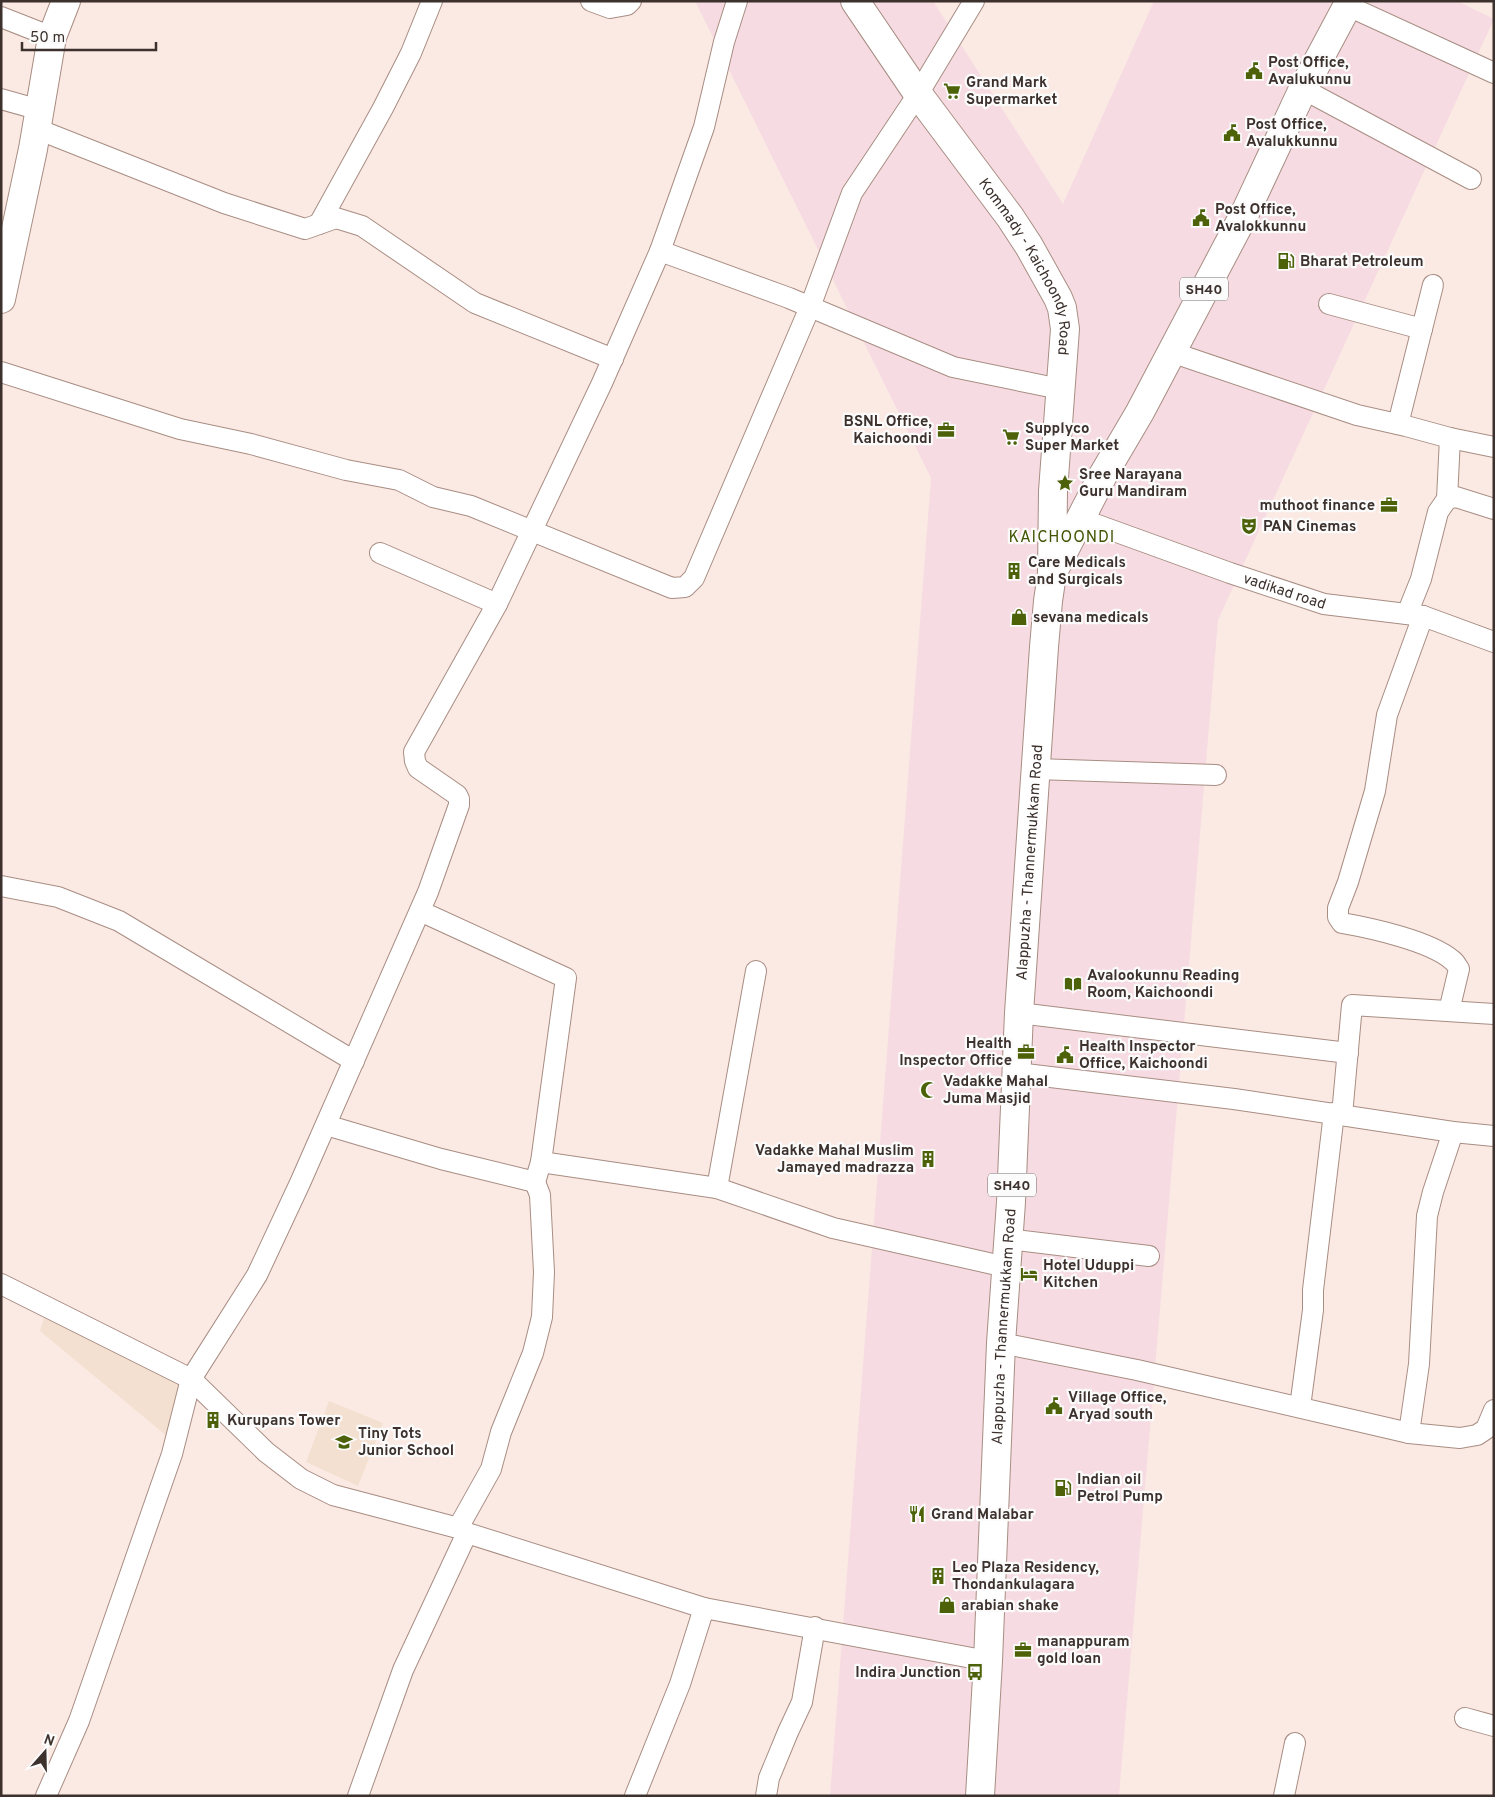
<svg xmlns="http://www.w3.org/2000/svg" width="1495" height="1797" font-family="Overpass,sans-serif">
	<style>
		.commercial { fill: #f6dce2 }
		.education { fill: #f4e0d0 }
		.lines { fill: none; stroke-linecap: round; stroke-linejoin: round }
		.street-casing { stroke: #a88d83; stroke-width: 22 }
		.secondary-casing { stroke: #a88d83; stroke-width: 30 }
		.primary-casing { stroke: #a88d83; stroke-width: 30 }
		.street { stroke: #fff; stroke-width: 20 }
		.secondary { stroke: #fff; stroke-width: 28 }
		.primary { stroke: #fff; stroke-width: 28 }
		.labels { text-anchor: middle; stroke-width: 4.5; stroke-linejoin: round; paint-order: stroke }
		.shield { fill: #fbfbfb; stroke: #756e6b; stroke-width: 1 }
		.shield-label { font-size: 14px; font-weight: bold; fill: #3c312d }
		.poi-label { font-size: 15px; font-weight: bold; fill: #3c312d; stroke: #fbfbfb; text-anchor: start }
		.street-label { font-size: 15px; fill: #3c312d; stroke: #fbfbfb }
		.neighbourhood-label { font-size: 16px; letter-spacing: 1px; fill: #425403; stroke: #fbfbfb }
	</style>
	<rect width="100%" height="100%" fill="#fbe9e3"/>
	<path class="commercial" d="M695 1H933L1063 204 1154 1H1457L1494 19 1218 620 1119 1796H830L931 478Z"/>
	<path class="education" d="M48 1306 190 1374 174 1442 40 1331Z
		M329 1401 383 1423 358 1486 306 1462Z"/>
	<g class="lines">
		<g class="street-casing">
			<g id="street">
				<path d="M591 1 610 8 627 5 631 1"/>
				<path d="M1348 6 1494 73"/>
				<path d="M1 17 52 37"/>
				<path d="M1303 89 1471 179"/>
				<path d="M1 99 40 110"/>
				<path d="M37 129 224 203 305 229 336 218 362 226 475 303 613 359"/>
				<path d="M319 224 383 108 411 53 432 1"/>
				<path d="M660 251 789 298 953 367 1060 389"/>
				<path d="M1329 304 1422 329"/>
				<path d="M1171 352 1357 415 1406 426 1450 438 1494 447"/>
				<path d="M1 372 180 429 251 444 346 470 399 480 433 497 471 506 672 588 685 587 694 578 810 307 852 193 918 94 974 1"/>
				<path d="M1398 424 1433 285"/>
				<path d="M1447 499 1450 438"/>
				<path id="s1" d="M1081 519 1230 573 1324 604 1423 616 1494 642"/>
				<path d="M380 553 497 604"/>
				<path d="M1407 614 1421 579 1438 512 1447 499 1456 497 1494 509"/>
				<path d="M1423 616 1387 715 1375 791 1348 882 1338 908V917L1342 923C1371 928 1430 941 1452 960 1455 962 1457 966 1459 969L1449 1011"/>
				<path d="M1036 769 1216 775"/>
				<path d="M1 886 58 897 119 921 354 1061"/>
				<path d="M1019 1013 1348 1053"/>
				<path d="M1017 1073 1234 1099 1453 1132 1494 1136"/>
				<path d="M1342 1115 1352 1005 1494 1014"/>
				<path d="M326 1125 441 1159 535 1182 541 1162 566 978 420 911"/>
				<path d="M541 1162 717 1188 833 1228 1006 1267"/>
				<path d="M717 1188 756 971"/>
				<path d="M1008 1239 1149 1256"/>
				<path d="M1 1284 191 1379 266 1452 301 1479 333 1495 458 1528 467 1533 704 1608 988 1661"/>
				<path d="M1001 1343 1137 1370 1409 1433 1460 1438 1477 1435 1486 1429 1494 1410"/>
				<path d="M1300 1407 1313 1310V1290L1334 1113"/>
				<path d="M1409 1433 1419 1364 1427 1216 1433 1192 1453 1132"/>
				<path d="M458 1528 491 1469 501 1432 533 1353 542 1317 544 1272 540 1195 535 1182"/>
				<path d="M1465 1718 1494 1726"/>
				<path d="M46 1796 79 1721 172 1454 191 1379 257 1275 300 1183 428 892 459 805V799L457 795 418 768 415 761 414 752 497 604 602 383 660 251 704 127 724 42 737 1"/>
				<path d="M358 1796 403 1670 467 1533"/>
				<path d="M635 1796 680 1684 704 1608"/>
				<path d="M766 1796 769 1778 788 1732 802 1702 815 1627"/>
				<path d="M1284 1796 1295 1743"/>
			</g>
		</g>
		<g class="secondary-casing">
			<g id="secondary">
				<path id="s2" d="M855 1 918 94 1010 217 1029 246 1058 298 1062 308 1065 329 1053 491 1052 574"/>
				<path d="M1 299 33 149 52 37 66 1"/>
			</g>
		</g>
		<g class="primary-casing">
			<g id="primary">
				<path id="s3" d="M980 1796 988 1661 1001 1343 1011 1202 1019 1013 1044 647 1048 601 1052 574 1103 475 1140 412 1245 213 1303 89 1350 1"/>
			</g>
		</g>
		<use href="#street" class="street"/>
		<use href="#secondary" class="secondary"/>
		<use href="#primary" class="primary"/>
	</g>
	<defs>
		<g id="civic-bare" transform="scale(1.35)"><path d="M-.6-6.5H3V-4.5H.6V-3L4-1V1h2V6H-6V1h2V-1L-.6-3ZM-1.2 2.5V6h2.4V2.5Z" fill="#4d6109" stroke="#fbfbfb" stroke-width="2.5" paint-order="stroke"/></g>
		<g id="supermarket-bare" transform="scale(1.35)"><path d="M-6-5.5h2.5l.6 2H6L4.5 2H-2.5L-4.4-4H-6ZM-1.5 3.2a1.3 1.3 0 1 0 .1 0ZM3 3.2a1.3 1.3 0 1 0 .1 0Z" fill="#4d6109" stroke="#fbfbfb" stroke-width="2.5" paint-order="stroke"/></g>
		<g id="fuel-bare" transform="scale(1.35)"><path d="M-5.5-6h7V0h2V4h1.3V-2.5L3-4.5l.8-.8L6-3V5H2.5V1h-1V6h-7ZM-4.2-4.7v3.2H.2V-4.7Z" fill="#4d6109" stroke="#fbfbfb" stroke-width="2.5" paint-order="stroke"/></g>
		<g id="office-bare" transform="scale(1.35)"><path d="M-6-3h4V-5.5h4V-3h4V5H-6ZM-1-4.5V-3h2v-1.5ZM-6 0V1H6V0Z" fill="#4d6109" stroke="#fbfbfb" stroke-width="2.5" paint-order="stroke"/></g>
		<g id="sight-bare" transform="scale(1.35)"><path d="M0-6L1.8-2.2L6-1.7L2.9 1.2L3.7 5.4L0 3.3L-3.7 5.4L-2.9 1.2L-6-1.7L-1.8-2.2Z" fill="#4d6109" stroke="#fbfbfb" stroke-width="2.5" paint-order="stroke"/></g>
		<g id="theatre-bare" transform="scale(1.35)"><path d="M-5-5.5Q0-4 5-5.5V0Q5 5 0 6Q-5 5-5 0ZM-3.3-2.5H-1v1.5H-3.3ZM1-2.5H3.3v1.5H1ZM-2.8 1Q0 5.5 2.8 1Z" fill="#4d6109" stroke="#fbfbfb" stroke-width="2.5" paint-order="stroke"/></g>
		<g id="building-bare" transform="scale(1.35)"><path d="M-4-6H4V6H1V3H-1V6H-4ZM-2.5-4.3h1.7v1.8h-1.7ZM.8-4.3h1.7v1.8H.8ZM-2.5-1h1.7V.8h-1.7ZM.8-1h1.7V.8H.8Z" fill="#4d6109" stroke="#fbfbfb" stroke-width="2.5" paint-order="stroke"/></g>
		<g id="shop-bare" transform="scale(1.35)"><path d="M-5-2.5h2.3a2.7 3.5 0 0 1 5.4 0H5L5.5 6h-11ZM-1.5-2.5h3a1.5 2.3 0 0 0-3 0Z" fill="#4d6109" stroke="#fbfbfb" stroke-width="2.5" paint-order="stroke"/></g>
		<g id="library-bare" transform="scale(1.35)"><path d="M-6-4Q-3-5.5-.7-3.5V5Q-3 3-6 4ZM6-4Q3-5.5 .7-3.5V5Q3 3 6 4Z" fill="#4d6109" stroke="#fbfbfb" stroke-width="2.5" paint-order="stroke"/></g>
		<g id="mosque-bare" transform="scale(1.35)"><path d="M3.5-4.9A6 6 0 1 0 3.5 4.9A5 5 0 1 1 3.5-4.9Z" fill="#4d6109" stroke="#fbfbfb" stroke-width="2.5" paint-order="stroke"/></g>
		<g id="hotel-bare" transform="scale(1.35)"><path d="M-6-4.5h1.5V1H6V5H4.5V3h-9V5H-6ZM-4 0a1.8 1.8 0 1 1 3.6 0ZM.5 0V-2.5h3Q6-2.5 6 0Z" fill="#4d6109" stroke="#fbfbfb" stroke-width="2.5" paint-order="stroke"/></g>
		<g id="school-bare" transform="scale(1.35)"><path d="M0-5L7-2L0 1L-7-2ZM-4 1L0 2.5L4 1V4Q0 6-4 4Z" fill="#4d6109" stroke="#fbfbfb" stroke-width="2.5" paint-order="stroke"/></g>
		<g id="restaurant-bare" transform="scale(1.35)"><path d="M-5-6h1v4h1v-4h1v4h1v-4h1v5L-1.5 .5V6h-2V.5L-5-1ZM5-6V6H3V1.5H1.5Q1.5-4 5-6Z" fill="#4d6109" stroke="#fbfbfb" stroke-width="2.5" paint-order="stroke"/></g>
		<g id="bus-bare" transform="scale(1.35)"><path d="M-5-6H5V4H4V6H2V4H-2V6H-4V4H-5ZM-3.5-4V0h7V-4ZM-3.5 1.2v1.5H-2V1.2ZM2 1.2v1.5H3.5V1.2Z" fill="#4d6109" stroke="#fbfbfb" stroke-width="2.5" paint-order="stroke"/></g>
	</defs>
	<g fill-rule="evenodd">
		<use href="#civic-bare" x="1254" y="71"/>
		<use href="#supermarket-bare" x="952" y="91"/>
		<use href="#civic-bare" x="1232" y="133"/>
		<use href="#civic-bare" x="1201" y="218"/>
		<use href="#fuel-bare" x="1286" y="261"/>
		<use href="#office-bare" x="946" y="430"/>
		<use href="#supermarket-bare" x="1011" y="437"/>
		<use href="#sight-bare" x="1065" y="483"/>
		<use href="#office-bare" x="1389" y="505"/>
		<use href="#theatre-bare" x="1249" y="526"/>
		<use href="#building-bare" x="1014" y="571"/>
		<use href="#shop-bare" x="1019" y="617"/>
		<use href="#library-bare" x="1073" y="984"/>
		<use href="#office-bare" x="1026" y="1052"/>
		<use href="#civic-bare" x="1065" y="1055"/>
		<use href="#mosque-bare" x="929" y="1090"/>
		<use href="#building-bare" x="928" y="1159"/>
		<use href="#hotel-bare" x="1029" y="1274"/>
		<use href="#civic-bare" x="1054" y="1406"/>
		<use href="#building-bare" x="213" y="1420"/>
		<use href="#school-bare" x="344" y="1442"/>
		<use href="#fuel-bare" x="1063" y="1488"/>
		<use href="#restaurant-bare" x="917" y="1514"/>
		<use href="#building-bare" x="938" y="1576"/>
		<use href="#shop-bare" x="947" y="1605"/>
		<use href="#office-bare" x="1023" y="1650"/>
		<use href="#bus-bare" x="975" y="1672"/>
	</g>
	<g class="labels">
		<g class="shield">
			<rect x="1180" y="277.5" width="48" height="23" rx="4"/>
			<rect x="988" y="1173.5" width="48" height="23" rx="4"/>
		</g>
		<g class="shield-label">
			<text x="1204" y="294">SH40</text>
			<text x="1012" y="1190">SH40</text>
		</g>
		<g class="poi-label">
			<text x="1268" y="67">Post Office,<tspan x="1268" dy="17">Avalukunnu</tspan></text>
			<text x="966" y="87">Grand Mark<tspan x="966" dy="17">Supermarket</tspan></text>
			<text x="1246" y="129">Post Office,<tspan x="1246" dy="17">Avalukkunnu</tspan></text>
			<text x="1215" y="214">Post Office,<tspan x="1215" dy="17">Avalokkunnu</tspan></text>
			<text x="1300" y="266">Bharat Petroleum</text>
			<text x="932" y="426" text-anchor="end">BSNL Office,<tspan x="932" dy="17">Kaichoondi</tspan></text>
			<text x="1025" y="433">Supplyco<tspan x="1025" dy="17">Super Market</tspan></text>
			<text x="1079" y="479">Sree Narayana<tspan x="1079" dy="17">Guru Mandiram</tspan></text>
			<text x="1375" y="510" text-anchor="end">muthoot finance</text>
			<text x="1263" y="531">PAN Cinemas</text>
			<text x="1028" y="567">Care Medicals<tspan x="1028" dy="17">and Surgicals</tspan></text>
			<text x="1033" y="622">sevana medicals</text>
			<text x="1087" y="980">Avalookunnu Reading<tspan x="1087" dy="17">Room, Kaichoondi</tspan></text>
			<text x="1012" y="1048" text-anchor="end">Health<tspan x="1012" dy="17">Inspector Office</tspan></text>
			<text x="1079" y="1051">Health Inspector<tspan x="1079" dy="17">Office, Kaichoondi</tspan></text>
			<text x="943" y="1086">Vadakke Mahal<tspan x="943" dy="17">Juma Masjid</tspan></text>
			<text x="914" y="1155" text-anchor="end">Vadakke Mahal Muslim<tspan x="914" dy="17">Jamayed madrazza</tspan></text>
			<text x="1043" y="1270">Hotel Uduppi<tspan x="1043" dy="17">Kitchen</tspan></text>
			<text x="1068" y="1402">Village Office,<tspan x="1068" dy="17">Aryad south</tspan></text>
			<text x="227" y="1425">Kurupans Tower</text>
			<text x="358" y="1438">Tiny Tots<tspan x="358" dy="17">Junior School</tspan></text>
			<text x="1077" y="1484">Indian oil<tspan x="1077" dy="17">Petrol Pump</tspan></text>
			<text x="931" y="1519">Grand Malabar</text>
			<text x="952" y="1572">Leo Plaza Residency,<tspan x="952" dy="17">Thondankulagara</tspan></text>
			<text x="961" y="1610">arabian shake</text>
			<text x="1037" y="1646">manappuram<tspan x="1037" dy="17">gold loan</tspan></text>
			<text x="961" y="1677" text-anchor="end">Indira Junction</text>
		</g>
		<g class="street-label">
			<text dy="5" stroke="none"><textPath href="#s2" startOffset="319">Kommady - Kaichoondy Road</textPath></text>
			<text dy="5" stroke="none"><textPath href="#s1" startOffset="216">vadikad road</textPath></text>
			<text dy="5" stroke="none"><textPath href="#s3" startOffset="935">Alappuzha - Thannermukkam Road</textPath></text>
			<text dy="5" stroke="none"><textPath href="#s3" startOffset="470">Alappuzha - Thannermukkam Road</textPath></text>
		</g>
		<g class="neighbourhood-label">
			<text x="1062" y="542">KAICHOONDI</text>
		</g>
	</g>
	<rect width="1495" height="1797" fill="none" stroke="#3c312d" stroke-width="5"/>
	<g transform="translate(45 1752) rotate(20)" stroke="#fbfbfb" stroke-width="4" paint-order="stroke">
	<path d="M0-4L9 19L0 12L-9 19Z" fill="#3c312d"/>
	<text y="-8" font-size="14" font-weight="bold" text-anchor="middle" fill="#3c312d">N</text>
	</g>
	<path d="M22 42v8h134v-8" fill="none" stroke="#3c312d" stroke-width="2.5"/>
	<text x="30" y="42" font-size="15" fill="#3c312d" stroke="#fbfbfb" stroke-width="4" paint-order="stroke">50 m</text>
</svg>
